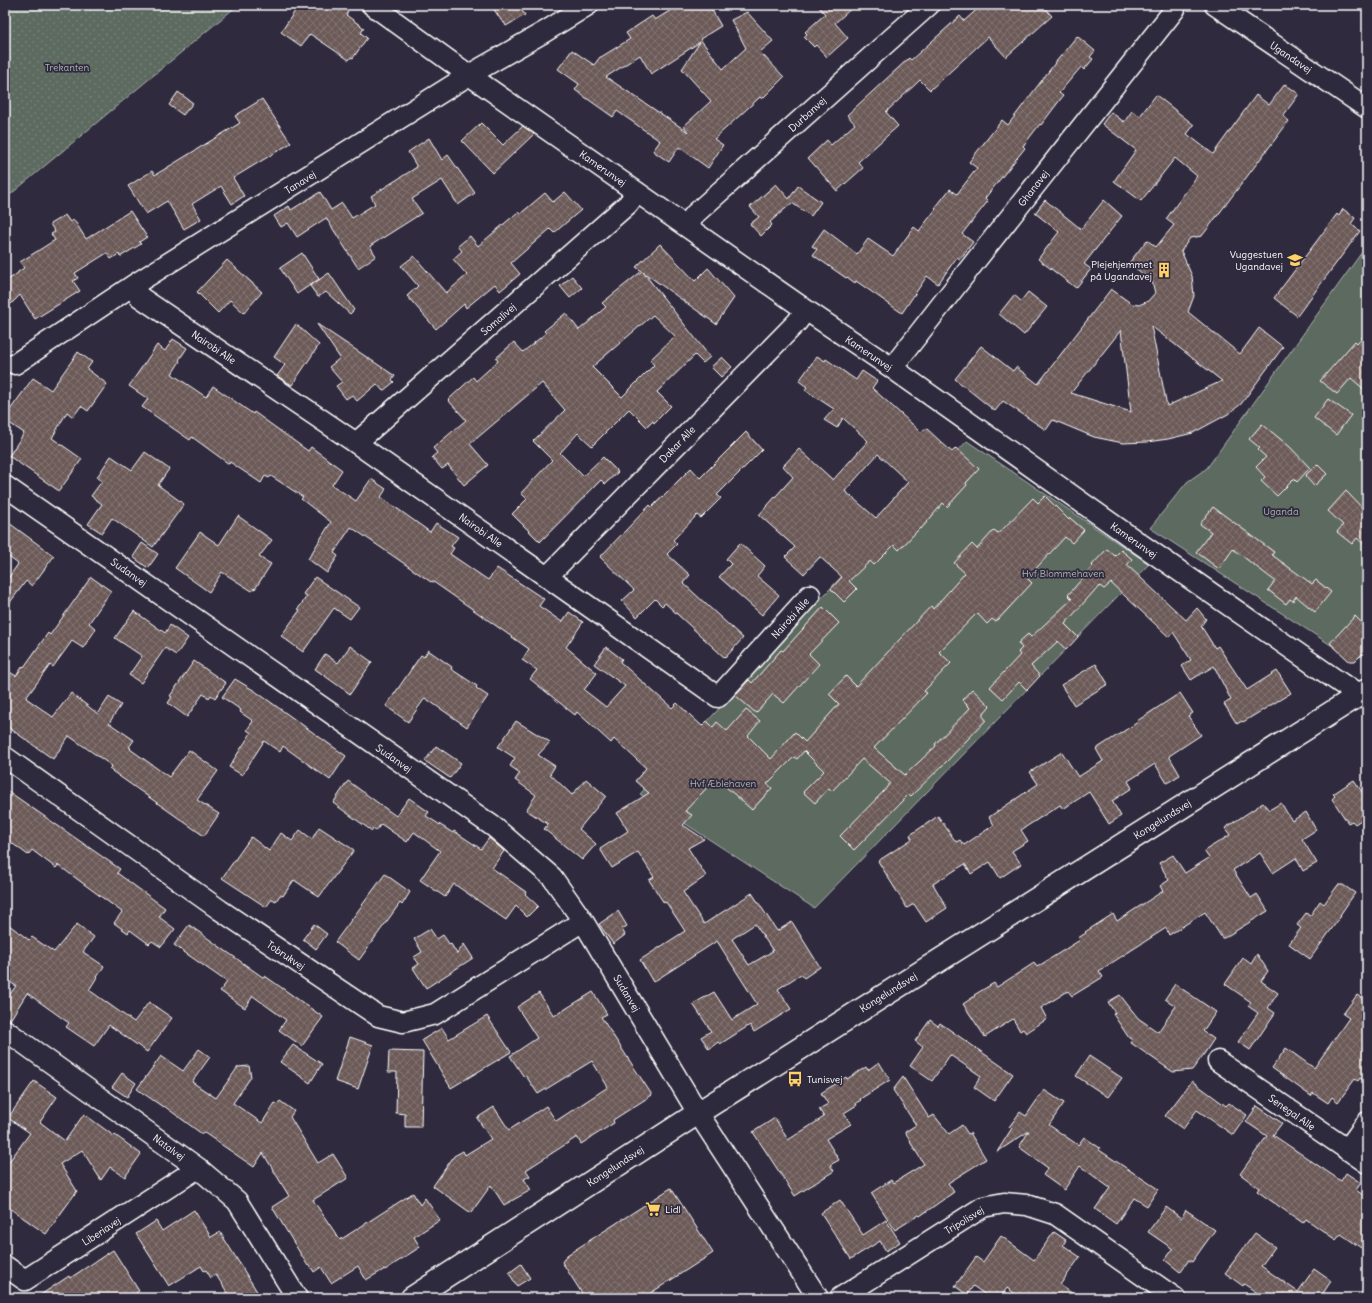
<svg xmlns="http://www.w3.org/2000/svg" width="1372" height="1303" font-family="Delius,sans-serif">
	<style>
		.green { fill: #5b6a61; stroke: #adb4b0 }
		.park { fill: url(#park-dots); stroke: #adb4b0 }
		.building { fill: url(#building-cross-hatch); stroke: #fff; fill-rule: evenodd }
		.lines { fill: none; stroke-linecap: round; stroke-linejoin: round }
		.street-casing { stroke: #fff; stroke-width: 23 }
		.secondary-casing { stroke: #fff; stroke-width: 25 }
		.street { stroke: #2f2a3d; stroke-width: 20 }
		.secondary { stroke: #2f2a3d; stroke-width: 22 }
		.labels { text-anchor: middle; stroke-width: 3.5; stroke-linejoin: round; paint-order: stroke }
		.street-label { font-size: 10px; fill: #fff; stroke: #2f2a3d }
		.park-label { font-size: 10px; fill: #adb4b0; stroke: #2f2a3d }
		.poi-label { font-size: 10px; fill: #fff; stroke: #2f2a3d; text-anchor: end }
	</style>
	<defs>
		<pattern id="park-dots" width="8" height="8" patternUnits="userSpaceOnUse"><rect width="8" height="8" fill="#5b6a61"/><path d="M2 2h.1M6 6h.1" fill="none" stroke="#748079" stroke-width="1.8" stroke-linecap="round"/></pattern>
		<pattern id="building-cross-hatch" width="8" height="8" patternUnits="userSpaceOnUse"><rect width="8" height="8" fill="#6c5a59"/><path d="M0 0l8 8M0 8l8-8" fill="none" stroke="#827372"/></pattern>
	</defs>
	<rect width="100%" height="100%" fill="#2f2a3d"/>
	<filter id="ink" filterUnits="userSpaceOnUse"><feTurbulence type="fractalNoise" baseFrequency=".025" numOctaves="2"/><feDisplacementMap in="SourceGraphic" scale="8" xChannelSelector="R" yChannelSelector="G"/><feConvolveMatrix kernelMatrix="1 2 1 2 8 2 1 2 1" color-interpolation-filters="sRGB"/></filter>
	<g filter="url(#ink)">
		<path class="green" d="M1367 245V653L1354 660 1150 528 1187 482 1207 468Z
			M967 441 1149 564 814 908 640 794Z"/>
		<path class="park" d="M5 5H238L5 199Z"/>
		<path class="building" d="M299 5H340L348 11 346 15 364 28 361 33 367 38 353 58 351 57 349 60 310 34 301 46 281 32Z
			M491 5H518L525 15 506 26 504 22 503 23Z
			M679 5H709L721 26 700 39 723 69 746 48 731 20 747 12 773 41 760 52 784 77 762 99 760 97 714 139 723 145 708 168 679 147 669 162 653 151 660 141 617 111 613 117 575 90 579 84 558 69 572 50 594 65 600 57H601L630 39 626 33 652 16 655 20ZM700 42 682 69 711 101 684 126 688 132 606 77 640 55 651 74Z
			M817 5H855L835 23 848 38 827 57 816 45 814 47 804 37 807 34 805 32 825 14Z
			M982 5H1042L1052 16 1006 57 988 37 930 90 920 80 886 112 898 126 858 162 863 168 837 191 808 158 827 140 831 145 855 124 847 115 909 58 911 60 960 16 964 21Z
			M1077 36 1095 51 1090 57 1093 59 1084 70 1081 67 1059 93 1063 96 1041 125 1040 124 1023 146 1025 148 985 198 988 201 962 234 973 242 960 259 957 257 938 284 927 276 902 313 856 281 855 283 847 277 846 278 813 255 817 249 812 246 824 229 857 254 868 239 893 256 914 227 919 231 936 209 935 208 950 189 957 194 977 168 969 162 1002 120 1008 125 1055 63Z
			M1285 84 1299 94 1283 116 1289 121 1202 236 1190 238 1181 251 1192 276 1194 296 1188 312 1240 354 1259 328 1283 347 1241 404 1228 414 1193 433 1168 439 1147 442 1123 443 1094 437 1053 420 1046 430 1003 401 995 411 955 379 981 346 1013 371 1016 367 1038 384 1111 289 1132 304 1139 305 1148 301 1155 293 1152 281 1129 263 1147 240 1156 247 1174 225 1166 219 1197 176 1175 158 1141 201 1114 181 1136 150 1102 124 1111 112 1124 122 1132 111 1140 116 1156 95 1194 125 1187 134 1213 154 1256 95 1269 105ZM1151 326 1222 381 1167 406ZM1121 330 1131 412 1071 393Z
			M178 92 193 103 183 115 169 105Z
			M262 99 291 143 233 178 244 196 232 204 221 186 192 204 201 219 184 229 167 201 146 214 128 186 152 171 155 175 240 123 235 116Z
			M481 123 503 145 523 126 534 134 493 173 462 141Z
			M429 138 442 160 448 155 475 193 458 205 442 180 412 199 422 213 370 246 376 256 358 268 326 218 297 237 288 223 281 227 274 216 289 206 291 210 320 192 331 210 342 203 352 218 375 204 371 196 417 167 408 152Z
			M776 184 789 199 798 186 821 202 811 216 792 203 770 222 772 225 761 236 750 224 759 217 750 207Z
			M565 192 581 210 554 233 550 229 511 263 520 274 500 291 495 284 466 308 464 304 436 329 407 296 418 286 401 266 414 256 446 293 467 275 453 259 462 251 458 246 470 236 478 246 518 212 520 214 545 193 553 202Z
			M1045 200 1081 229 1104 200 1122 216 1084 264 1091 269 1076 288 1038 259 1059 232 1035 213Z
			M1343 209 1355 218 1351 224 1360 231 1297 316 1274 298 1337 214 1339 216Z
			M130 211 147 237 139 242 141 244 120 257 119 254 111 259 107 253 75 273 78 278 73 281 80 291 35 319 20 295 5 310V282L18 273V272L24 268 20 262 55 240 51 234 55 232 50 224 65 215 70 222 74 220 86 239Z
			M660 244 695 281 708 268 734 298 716 324 643 272 710 357 703 363 695 355 657 392 671 406 654 423 653 421 647 427 629 409 592 446 578 433 560 453 583 476 603 457 618 472 605 484 601 480 540 542 512 514 527 499 521 493 552 460 533 441 565 410 542 383 470 444 488 465 464 485 448 465 442 469 432 457 437 453 433 448 466 420 448 400 473 377 476 381 498 361 496 358 514 342 523 352 546 333 544 331 566 313 579 330 606 307 602 303 642 271 636 267ZM653 315 675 336 650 360 654 365 622 397 592 367Z
			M302 253 319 279 297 294 280 268Z
			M227 260 262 292 244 313 230 300 218 313 197 292Z
			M329 273 354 310 350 314 326 292 318 297 310 286Z
			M572 276 582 288 570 298 560 286Z
			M1028 292 1047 307 1024 335 999 314 1014 295 1021 301Z
			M296 324 319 345 292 385 277 376 285 365 274 357Z
			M317 324 395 376 392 380 394 382 383 391 377 384 357 401 352 395 346 399 336 386 342 382 329 367 340 358Z
			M1367 332V392L1351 378 1337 394 1320 381 1355 341 1357 343Z
			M173 339 187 348 179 360 180 361 172 374 206 397 213 386 253 414 254 412 308 451 311 447 342 470 332 485 356 501 371 479 386 489 381 497 430 532 436 523 458 537 451 546 454 548 450 554 488 580 497 568 544 599 539 606 562 622 569 612 583 622 566 647 597 673 584 690 606 707 625 686 594 664 606 647 622 659 620 662 672 708 677 703 702 726 707 721 713 727 717 722 727 731 746 710 760 721 748 736 771 759 795 732 805 742 839 704 829 694 846 676 856 686 931 606 933 609 965 573 954 563 972 544 977 549 994 530 998 533 1001 531 1033 498 1038 503 1045 496 1069 520 1070 518 1084 530 1072 543 1065 537 1027 578 1032 583 996 622 992 619 987 624 977 613 939 652 951 663 924 691 927 693 874 748 905 775 936 746 935 744 970 708 962 700 972 689 990 706 982 715 986 720 948 760 911 796 909 794 854 850 840 836 884 791 890 783 862 759 832 791 829 788 815 803 803 792 824 771 804 751 797 759 794 757 767 784 772 788 752 810 716 778 685 811 692 815 683 825 704 839 688 848 706 876 683 892 704 924 752 893 777 931 792 922 820 967 804 978 801 974 778 989 791 1009 754 1032 750 1025 720 1044 718 1042 709 1049 701 1037 711 1031 693 1004 714 992 732 1020 757 1004 717 941 653 982 640 960 685 931 666 902 664 903 649 880 654 877 638 852 612 868 600 849 628 831 617 813 649 793 635 781 646 768 614 739 611 743 577 712 575 715 530 679 537 670 522 660 529 649 468 606 432 581 431 582 351 527 334 553 338 556 327 573 308 559 331 522 301 499 303 497 271 476 269 478 265 476 261 483 230 462 229 464 192 437 190 440 142 407 148 399 129 386 157 345 165 351ZM755 924 773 951 749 965 732 939Z
			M78 352 92 362 87 369 107 384 88 411 81 406 73 417 67 412 52 438 82 459 59 491 9 456 24 433 5 420V417L33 378 51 390Z
			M817 356 825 361 826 359 856 380 862 371 877 381 872 388 921 432 926 428 952 452 956 448 979 469 966 483 967 485 947 507 943 503 921 529 920 528 899 550 894 545 874 565 870 561 849 581 857 589 844 602 831 589 842 577 820 557 804 574 785 557 795 547 759 515 793 477 783 466 799 449 833 480 868 441 843 418 837 428 824 420 834 409 805 390 807 387 799 381ZM878 454 908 482 876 518 845 491Z
			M722 357 732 367 721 377 711 367Z
			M1328 399 1351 415 1336 435 1314 418Z
			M1262 424 1290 447 1310 468 1297 482 1294 479 1277 496 1261 481 1265 477 1256 467 1266 457 1258 450 1260 448 1249 439Z
			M746 432 762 450 717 495 721 498 701 518 697 515 673 540 677 544 667 554 690 575 683 583 743 638 725 658 665 603 662 606 655 599 637 617 622 601 634 590 600 557 650 505 652 507 691 468 700 478Z
			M145 452 169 469 158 485 184 504 153 547 112 518 102 533 88 524 102 504 91 496 102 481 97 477 111 456 132 470Z
			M1317 464 1327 474 1314 486 1305 476Z
			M1346 491 1367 513V547L1357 538 1352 544 1337 532 1343 525 1328 511Z
			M1213 507 1274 552 1272 555 1312 584 1316 580 1331 592 1315 612 1296 596 1293 601 1290 599 1286 604 1268 590 1275 581 1233 549 1219 569 1196 552 1211 532 1200 524Z
			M238 516 272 540 259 557 271 564 255 589 254 588 252 591 222 572 209 592 175 568 200 532 219 545Z
			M5 520 54 556 32 586 26 581 5 609V583L18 564 5 554Z
			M142 543 158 554 148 568 133 557Z
			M740 543 765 566 757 576 779 595 762 615 719 577 731 564 726 559Z
			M1107 549 1115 556 1121 550 1132 559 1127 565 1186 620 1197 608 1206 619 1201 626 1215 648 1218 646 1247 690 1277 671 1291 693 1243 722 1242 721 1237 724 1224 704 1231 700 1214 666 1191 680 1182 666 1191 660 1173 632 1169 637 1111 583 1104 589 1100 586 1096 591 1095 590 1065 624 1078 637 1066 650 1058 641 1031 666 1040 676 1027 690 1019 682 1003 699 990 687 1020 655 1018 652 1022 648 1018 643 1028 634 1031 637 1072 599 1068 595 1093 566 1092 565Z
			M91 577 111 591 89 623 96 629 83 648 72 641 53 667 50 665 26 698 53 717 71 693 98 714 109 697 121 705 109 723 134 740 129 747 131 748 130 749 169 777 189 750 218 771 197 800 219 814 204 836 109 769 112 766 69 736 53 759 5 725V669L16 676 23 666 24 667 48 633 50 635Z
			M315 577 359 607 350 619 334 608 303 652 281 636 300 610 298 609 307 596 303 594Z
			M823 607 839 623 809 654 819 664 784 703 773 694 756 713 735 695 749 680 752 683 781 650 783 651Z
			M134 611 165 633 170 625 188 638 176 655 165 648 141 683 129 675 142 656 115 638Z
			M1355 616 1367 628V649L1355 661H1349L1330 643Z
			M350 646 372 662 350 694 315 669 325 654 338 663Z
			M428 650 452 667 451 669 477 686 476 688 488 696 467 727 425 698 408 722 386 706 421 655 424 657Z
			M194 661 226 683 215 698 211 695 209 698 203 694 187 717 168 703 172 697 170 696Z
			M1096 664 1108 684 1074 705 1061 685Z
			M235 679 255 691 346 756 330 780 283 746 280 752 264 741 242 775 229 767 251 733 247 730 253 721 240 712 241 710 222 697Z
			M1180 693 1193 713 1188 716 1201 735 1169 756 1180 775 1167 783 1155 764 1128 781 1132 788 1112 801 1121 816 1109 824 1089 792 1063 809 1060 805 1021 830 1028 841 1012 851 1021 864 1000 878 990 862 971 874 965 864 933 884 947 908 926 922 914 904 907 908 878 861 912 839 910 835 938 816 956 842 960 840 964 845 994 825 989 817 1038 784 1030 772 1062 752 1078 777 1103 761 1096 749 1138 722 1137 721Z
			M516 721 550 742 538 755 555 766 550 774 572 795 586 779 606 796 579 829 596 844 582 860 544 829 548 824 526 810 536 795 515 780 520 773 510 766 515 758 498 747Z
			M436 746 461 763 450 778 425 761Z
			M1354 780 1367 799V816L1355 824 1352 821 1348 823 1332 799 1335 796 1333 794Z
			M348 781 396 816 409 798 429 812 426 816 453 833 454 831 481 849 489 838 504 851 492 868 526 892 525 894 538 906 527 917 516 906 506 920 454 884 445 897 420 880 440 851 414 832 407 842 381 824 376 831 373 829 372 831 333 803Z
			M5 789 120 869 117 873 165 908 159 917 175 929 161 947 152 941 149 944 130 930 128 933 114 923 122 912 58 865 56 868 32 850 28 855 5 838Z
			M1263 803 1269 810 1281 803 1292 821 1306 812 1316 830 1302 839 1317 863 1303 871 1296 858 1273 873 1260 853 1233 870 1251 898 1257 894 1268 911 1224 938H1222L1205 912 1169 935 1166 928 1099 971 1103 977 1072 996 1068 991 1041 1008 1047 1019 1026 1033 1023 1029 1020 1031 1013 1019 985 1037 963 1004 975 996 974 995 994 983 997 987 1034 963 1037 967 1080 940 1078 938 1086 933 1085 932 1113 914 1117 921 1163 891 1160 886 1169 880 1159 863 1173 855 1185 873 1209 858 1204 851 1230 835 1225 828Z
			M319 827 354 850 319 897 294 880 283 896 280 895 276 901 272 899 266 907 222 878 251 837 269 851 281 833 292 841 300 830 312 839Z
			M385 874 410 892 402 905 400 903 359 960 335 942Z
			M1338 885H1343L1355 893 1340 915 1341 916 1310 959 1289 944 1301 928 1297 925 1306 913 1310 916 1320 901 1324 904Z
			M618 911 627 926 622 929 625 935 613 944 599 924Z
			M5 922 29 940 32 937 54 952 77 924 94 937 83 952 104 966 89 990 134 1022 149 1002 172 1018 147 1052 109 1025 94 1046 66 1027 69 1023 27 993 10 1020 5 1019V1001L16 986 5 979Z
			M314 924 327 934 316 949 303 939Z
			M189 925 264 978 265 976 323 1017 302 1046 279 1030 286 1020 253 996 245 1008 220 991 227 982 174 945Z
			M430 929 437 939 443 935 450 945 451 944 457 954 464 944 473 958 426 988 413 968 419 964 414 957 422 952 414 939Z
			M1257 954 1268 971 1261 981 1278 993 1268 1008 1275 1013 1250 1050 1238 1042 1258 1013 1248 1006 1251 1002 1225 984 1243 958 1251 964Z
			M1175 984 1216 1012 1203 1031 1214 1039 1204 1054 1192 1070 1173 1072 1131 1043 1133 1040 1129 1038 1113 1014 1115 1013 1108 1002 1120 995 1138 1018 1158 1032 1176 1006 1165 999Z
			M593 992 607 1014 601 1017 652 1095 613 1120 614 1123 581 1144 577 1137 526 1170 530 1176 524 1179 531 1190 504 1205 491 1185 471 1213 433 1186 454 1156 463 1151 465 1155 491 1139 477 1118 494 1107 509 1130 546 1106 556 1121 608 1087 592 1061 538 1094 526 1076 524 1077 510 1056 537 1038 517 1007 539 993 554 1016Z
			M1357 995 1367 1002V1083L1360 1078 1358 1081 1355 1079 1338 1102 1332 1097 1328 1103 1313 1093 1311 1096 1272 1068 1286 1048 1314 1068 1349 1018 1343 1014Z
			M487 1016 511 1052 451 1088 422 1040 442 1028 449 1039Z
			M930 1020 938 1026 940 1023 1013 1074 994 1101 974 1087 981 1076 950 1055 932 1081 910 1066 923 1047 915 1041Z
			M350 1037 373 1045 358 1089 335 1081Z
			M293 1045 322 1064 310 1083 280 1062Z
			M199 1049 210 1057 192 1082 216 1098 238 1067 249 1066 251 1077 233 1103 262 1123 275 1103 277 1104 280 1101 294 1111 290 1117 318 1163 333 1154 348 1178 313 1200 340 1240 413 1193 420 1205 425 1198 440 1220 414 1237 420 1247 385 1270V1269L366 1280 358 1266 331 1283 321 1267 314 1272 310 1265 308 1266 272 1207 289 1196 263 1153 254 1167 203 1132 202 1134 164 1106 163 1107 137 1089 161 1056 183 1071Z
			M389 1051 423 1052 421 1127H405V1114L396 1113 397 1072H388Z
			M1089 1056 1122 1078 1108 1097 1076 1076Z
			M879 1062 890 1080 860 1099 861 1100 856 1103 857 1105 844 1113 851 1124 826 1139 839 1160 830 1165 834 1171 795 1196 753 1132 775 1118 788 1140 824 1117 819 1109 828 1104 821 1093 846 1077 847 1079 866 1067 868 1070Z
			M122 1073 136 1083 127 1097 112 1087Z
			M903 1077 929 1118 934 1115 949 1134 962 1125 968 1134 970 1133 986 1159 948 1183 954 1192 920 1216 919 1215 895 1230 871 1193 891 1180 893 1183 924 1164 910 1142 911 1141 905 1132 916 1125 893 1090Z
			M34 1081 57 1097 40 1122 65 1141 84 1114 114 1136 115 1135 141 1154 125 1177 110 1167 101 1180 82 1150 60 1164 77 1191 46 1234 5 1205V1167L30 1133 8 1118Z
			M1192 1081 1226 1106 1229 1103 1247 1115 1233 1135 1197 1110 1183 1129 1165 1116Z
			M1044 1090 1064 1103 1049 1125 1078 1145 1084 1137 1100 1148 1099 1150 1158 1189 1147 1206 1134 1198 1116 1224 1095 1209 1110 1188 1080 1166 1064 1190 1043 1175 1048 1168 1019 1147 1029 1131 997 1152 1012 1128 1009 1127 1020 1112 1026 1116Z
			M1257 1106 1282 1123 1273 1135 1341 1181 1346 1173 1361 1183 1356 1190 1367 1198V1252L1341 1234 1336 1240 1306 1219 1303 1223 1257 1191 1259 1188 1240 1174 1267 1136 1246 1122Z
			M671 1188 713 1253 643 1298H585L562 1262 567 1255Z
			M840 1200 863 1235 886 1220 900 1242 886 1251 880 1241 851 1259 821 1213Z
			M1166 1207 1181 1218 1186 1210 1215 1230 1192 1262 1189 1260 1180 1272 1165 1260 1173 1249 1148 1232Z
			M194 1210 211 1237 220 1232 261 1298H231L216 1275 211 1278 206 1270 204 1271 201 1266 169 1286 136 1234 156 1221 162 1231Z
			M1054 1232 1066 1240 1063 1245 1080 1257 1060 1285 1079 1298H1021L1007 1288 1000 1298H990L973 1286 967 1295 955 1286 976 1257 983 1262 1001 1236 1034 1260Z
			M1255 1233 1275 1247 1261 1266 1298 1292 1314 1269 1331 1281 1320 1298H1265L1244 1284 1243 1286 1225 1273Z
			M113 1250 139 1291 127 1298H36L69 1276 70 1278Z
			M521 1264 530 1278 517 1286 509 1273Z"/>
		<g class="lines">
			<g class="street-casing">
				<path id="street" d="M372 5 469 75 806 310 892 368 1139 543 1342 684 1361 694 1367 699
					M1215 5 1367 108
					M686 225 695 214 929 5
					M132 286 140 297 356 443 718 697 810 595
					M15 364 132 286 469 75 546 31 588 5
					M892 368 977 259 1175 9
					M356 443 628 204 637 192
					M5 486 494 827 552 877 583 921 698 1113 818 1298
					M547 577 797 322 806 310
					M5 757 220 910 378 1016 403 1022 435 1014 583 921
					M5 1030 198 1168 237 1201 297 1298
					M1218 1061 1367 1163
					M1347 1150 1367 1122
					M5 1266 25 1280 198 1168
					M840 1298 983 1207 1004 1203 1027 1205 1055 1214 1175 1298"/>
			</g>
			<g class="secondary-casing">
				<path id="secondary" d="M412 1298 698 1113 1367 690"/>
			</g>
			<use href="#street" class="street"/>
			<use href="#secondary" class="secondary"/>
		</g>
	</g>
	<defs>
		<g id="school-bare" transform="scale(1.2)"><path d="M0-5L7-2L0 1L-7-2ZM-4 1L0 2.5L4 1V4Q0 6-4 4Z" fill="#ffd166" stroke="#2f2a3d" stroke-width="2.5" paint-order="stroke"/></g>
		<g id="building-bare" transform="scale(1.2)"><path d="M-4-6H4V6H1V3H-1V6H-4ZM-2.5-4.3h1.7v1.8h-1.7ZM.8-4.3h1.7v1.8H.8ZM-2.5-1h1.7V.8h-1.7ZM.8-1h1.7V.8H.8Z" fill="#ffd166" stroke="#2f2a3d" stroke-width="2.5" paint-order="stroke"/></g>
		<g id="bus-bare" transform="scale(1.2)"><path d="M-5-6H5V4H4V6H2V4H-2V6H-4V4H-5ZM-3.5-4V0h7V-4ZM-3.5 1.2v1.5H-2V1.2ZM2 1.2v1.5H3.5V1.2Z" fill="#ffd166" stroke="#2f2a3d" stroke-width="2.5" paint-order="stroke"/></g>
		<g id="supermarket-bare" transform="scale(1.2)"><path d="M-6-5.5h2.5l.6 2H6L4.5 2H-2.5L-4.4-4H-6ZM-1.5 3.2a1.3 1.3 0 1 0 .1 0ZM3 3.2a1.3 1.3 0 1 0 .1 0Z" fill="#ffd166" stroke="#2f2a3d" stroke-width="2.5" paint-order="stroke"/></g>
	</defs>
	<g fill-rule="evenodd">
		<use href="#school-bare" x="1295" y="260"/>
		<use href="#building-bare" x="1164" y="270"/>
		<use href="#bus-bare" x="795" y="1079"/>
		<use href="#supermarket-bare" x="653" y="1209"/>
	</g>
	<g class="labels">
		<g class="street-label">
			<text transform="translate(1291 57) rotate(34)" y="4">Ugandavej</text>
			<text transform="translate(807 114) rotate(-42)" y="4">Durbanvej</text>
			<text transform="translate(603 168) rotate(35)" y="4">Kamerunvej</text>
			<text transform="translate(300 182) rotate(-32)" y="4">Tanavej</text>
			<text transform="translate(1033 188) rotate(-52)" y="4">Ghanavej</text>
			<text transform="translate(498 319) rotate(-41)" y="4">Somalivej</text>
			<text transform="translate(214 347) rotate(34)" y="4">Nairobi Alle</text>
			<text transform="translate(869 353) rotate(34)" y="4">Kamerunvej</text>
			<text transform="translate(677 444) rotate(-46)" y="4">Dakar Alle</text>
			<text transform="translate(481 530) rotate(35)" y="4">Nairobi Alle</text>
			<text transform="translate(1134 540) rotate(35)" y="4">Kamerunvej</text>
			<text transform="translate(129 572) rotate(35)" y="4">Sudanvej</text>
			<text transform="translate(790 618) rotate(-48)" y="4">Nairobi Alle</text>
			<text transform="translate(394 758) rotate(35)" y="4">Sudanvej</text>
			<text transform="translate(1162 819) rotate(-32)" y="4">Kongelundsvej</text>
			<text transform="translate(286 955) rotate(34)" y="4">Tobrukvej</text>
			<text transform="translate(888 992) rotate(-32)" y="4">Kongelundsvej</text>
			<text transform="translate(627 993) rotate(59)" y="4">Sudanvej</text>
			<text transform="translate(1292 1112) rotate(35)" y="4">Senegal Alle</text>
			<text transform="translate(169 1147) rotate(36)" y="4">Natalvej</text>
			<text transform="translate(615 1166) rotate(-33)" y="4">Kongelundsvej</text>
			<text transform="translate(964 1220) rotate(-31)" y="4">Tripolisvej</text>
			<text transform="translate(101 1231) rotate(-33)" y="4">Liberiavej</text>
		</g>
		<g class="park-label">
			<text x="67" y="71">Trekanten</text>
			<text x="1281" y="515">Uganda</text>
			<text x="1063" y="577">Hvf Blommehaven</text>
			<text x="723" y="787">Hvf Æblehaven</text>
		</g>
		<g class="poi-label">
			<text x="1283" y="258">Vuggestuen<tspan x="1283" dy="12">Ugandavej</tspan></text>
			<text x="1152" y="268">Plejehjemmet<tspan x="1152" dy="12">på Ugandavej</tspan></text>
			<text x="807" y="1083" text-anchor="start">Tunisvej</text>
			<text x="665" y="1213" text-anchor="start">Lidl</text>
		</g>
	</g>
	<rect width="1372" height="1303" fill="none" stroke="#2f2a3d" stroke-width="20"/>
	<rect x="10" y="10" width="1352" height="1283" fill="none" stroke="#fff" stroke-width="1.5" filter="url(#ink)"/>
</svg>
